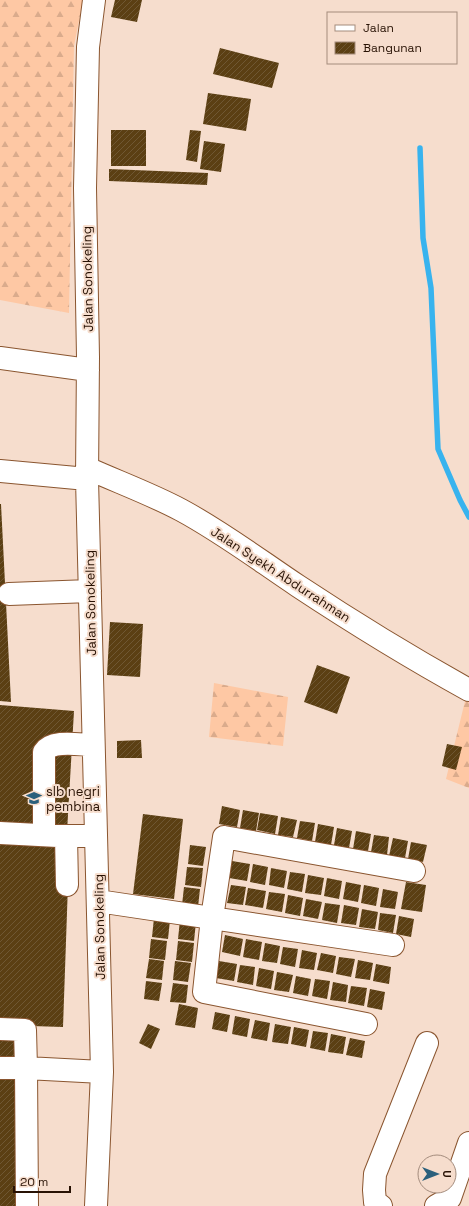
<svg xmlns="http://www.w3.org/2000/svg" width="469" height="1206" font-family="'Space Grotesk',sans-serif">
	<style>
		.forest { fill: url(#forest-firs) }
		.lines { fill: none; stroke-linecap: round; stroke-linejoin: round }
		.stream { stroke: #38b3ee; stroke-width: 5.5 }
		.building { fill: url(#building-hatch) }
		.minor-casing { stroke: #8a552f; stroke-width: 24 }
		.minor { stroke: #fff; stroke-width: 22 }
		.labels { text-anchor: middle; stroke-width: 4; stroke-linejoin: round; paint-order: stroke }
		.street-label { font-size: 13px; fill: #281204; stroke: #f6ddcd }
		.poi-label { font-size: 13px; fill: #281204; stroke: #f6ddcd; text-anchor: start }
	</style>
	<defs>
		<pattern id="forest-firs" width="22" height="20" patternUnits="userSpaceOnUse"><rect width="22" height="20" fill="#fec8a4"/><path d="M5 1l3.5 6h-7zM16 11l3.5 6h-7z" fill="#daab8c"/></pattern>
		<pattern id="building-hatch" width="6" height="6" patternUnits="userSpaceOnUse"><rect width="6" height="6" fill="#5b3f13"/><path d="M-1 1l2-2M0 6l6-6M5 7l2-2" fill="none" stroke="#6f5733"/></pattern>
	</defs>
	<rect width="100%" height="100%" fill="#f6ddcd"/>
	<path class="forest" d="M0 0H83L74 46 69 313 0 300Z
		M214 683 288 697 283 746 209 737Z
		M466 697 469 699V788L446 779Z"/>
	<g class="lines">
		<path class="stream" d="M420 148 423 238 431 288 438 449 460 500 469 517"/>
	</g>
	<path class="building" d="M115 0H142L137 22 111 17Z
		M220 48 279 63 272 88 213 74Z
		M208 93 251 99 246 131 203 124Z
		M111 130H146V166H111Z
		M190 130 201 131 197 162 186 160Z
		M204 141 225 144 221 172 200 169Z
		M109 169 208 173 207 185 109 181Z
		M0 504H1L11 702 0 701Z
		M110 622 143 624 140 677 107 675Z
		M317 665 350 677 337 714 304 702Z
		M0 705 74 711 64 884H68L63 1027 0 1025Z
		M141 740 142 758H117V741Z
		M447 744 462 747 456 770 442 766Z
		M222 806 240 810 237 827 219 824Z
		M243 810 259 813 256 831 240 828Z
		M260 813 278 816 275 834 257 830Z
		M143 814 183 819 174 899 133 894Z
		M281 817 297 820 293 837 278 835Z
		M300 821 315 823 312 841 297 838Z
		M318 824 334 827 331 845 315 842Z
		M337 828 352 831 349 848 334 845Z
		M356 831 371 834 368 851 353 849Z
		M374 835 389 837 387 855 371 852Z
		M393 838 408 841 405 858 389 856Z
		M411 842 427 845 423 862 408 859Z
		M190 845 206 847 203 866 188 864Z
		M232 861 250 864 247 881 229 878Z
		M253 864 268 867 265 885 250 882Z
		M187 867 203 868 201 887 185 885Z
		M271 868 287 871 284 888 269 885Z
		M290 872 305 874 302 892 287 889Z
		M308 875 324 878 321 895 305 893Z
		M327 878 342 881 339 899 324 896Z
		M346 882 361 885 358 902 343 899Z
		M406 882 426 885 422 912 401 909Z
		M231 885 246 887 243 905 227 903Z
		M364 885 379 888 376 906 361 903Z
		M184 887 200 889 198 907 182 905Z
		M248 888 266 891 263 908 245 905Z
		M383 889 398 892 395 909 380 907Z
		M269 892 285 894 282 912 266 909Z
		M288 895 303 898 300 916 285 913Z
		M306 899 322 902 318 919 303 916Z
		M325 903 340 905 337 923 322 920Z
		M344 905 359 908 356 925 341 923Z
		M362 909 378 912 375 929 359 927Z
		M380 913 396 915 393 933 378 930Z
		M399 916 414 919 411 937 396 934Z
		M154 918 170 920 168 939 152 937Z
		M180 920 196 922 194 941 178 939Z
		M225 935 243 939 240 956 222 952Z
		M151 939 167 941 165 960 149 958Z
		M246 939 262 942 259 960 243 957Z
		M178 941 194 943 192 962 176 960Z
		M265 943 280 946 277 963 262 961Z
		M283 947 298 949 295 967 280 964Z
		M302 950 317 953 314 970 299 968Z
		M321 953 336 956 333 973 317 970Z
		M339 957 355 959 351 977 336 974Z
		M149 959 164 961 162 980 146 978Z
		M358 960 373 963 370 980 355 978Z
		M175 961 191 963 188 982 173 980Z
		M219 961 237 964 234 981 216 978Z
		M376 964 391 967 389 984 373 981Z
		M240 965 255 967 253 985 237 982Z
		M259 968 274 971 271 989 256 986Z
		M277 972 293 975 289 992 274 990Z
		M296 976 311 979 308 996 293 993Z
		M315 979 330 981 327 999 312 996Z
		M146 981 162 983 159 1001 144 999Z
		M333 982 348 985 346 1002 330 1000Z
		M173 983 188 985 186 1003 170 1002Z
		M351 986 367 988 364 1006 348 1003Z
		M370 989 385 992 382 1010 367 1007Z
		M179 1004 198 1008 195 1028 175 1025Z
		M215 1012 230 1015 227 1032 212 1029Z
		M235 1016 250 1019 247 1037 232 1034Z
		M255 1020 270 1023 267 1041 251 1038Z
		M148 1024 160 1029 151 1049 139 1043Z
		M275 1024 291 1027 288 1044 272 1042Z
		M294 1027 309 1030 306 1047 291 1044Z
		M0 1028 23 1029 15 1206H0Z
		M313 1031 328 1033 325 1051 310 1048Z
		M331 1034 346 1037 343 1054 328 1052Z
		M350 1038 365 1041 362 1058 346 1055Z"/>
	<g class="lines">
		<g class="minor-casing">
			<path id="minor" d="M94 0 88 47 85 188 88 357 87 479 102 1072 96 1206
				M0 358 88 370
				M87 468C118 482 151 494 181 510 222 532 259 560 298 586 354 623 411 658 469 690
				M0 471 87 479
				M9 594 90 591
				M0 833 58 836H96
				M44 835V752C52 739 80 745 93 745
				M66 836 67 885
				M98 901 393 945
				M366 1024 204 992 212 918 224 837 414 871
				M0 1029 25 1030 26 1068 102 1072
				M0 1068H26L27 1206
				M381 1206 375 1202 374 1190 375 1174 427 1043
				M436 1206 450 1198 469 1143"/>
		</g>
		<use href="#minor" class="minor"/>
	</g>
	<defs>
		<g id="school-bare" transform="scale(1.2)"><path d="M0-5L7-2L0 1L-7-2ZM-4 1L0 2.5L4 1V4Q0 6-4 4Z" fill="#2b607c" stroke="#f6ddcd" stroke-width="2.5" paint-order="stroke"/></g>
	</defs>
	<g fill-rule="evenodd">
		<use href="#school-bare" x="34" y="798"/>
	</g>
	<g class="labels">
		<g class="street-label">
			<text transform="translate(87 279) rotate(-91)" y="5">Jalan Sonokeling</text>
			<text transform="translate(281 574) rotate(33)" y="5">Jalan Syekh Abdurrahman</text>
			<text transform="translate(90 603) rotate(-91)" y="5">Jalan Sonokeling</text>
			<text transform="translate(99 927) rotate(-91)" y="5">Jalan Sonokeling</text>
		</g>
		<g class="poi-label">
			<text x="46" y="796">slb negri<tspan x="46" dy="15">pembina</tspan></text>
		</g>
	</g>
	<rect x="327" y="12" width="130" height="52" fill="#f6ddcd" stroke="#a48c7d"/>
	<rect x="335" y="25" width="20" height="6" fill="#ffffff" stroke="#a48c7d"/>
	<text x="363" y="32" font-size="12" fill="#281204">Jalan</text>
	<rect x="335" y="42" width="20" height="12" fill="url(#building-hatch)" stroke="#a48c7d"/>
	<text x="363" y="52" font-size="12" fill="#281204">Bangunan</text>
	<g transform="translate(437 1174) rotate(90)"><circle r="19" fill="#f6ddcd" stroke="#a48c7d"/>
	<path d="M0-3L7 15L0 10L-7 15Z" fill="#2b607c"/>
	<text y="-6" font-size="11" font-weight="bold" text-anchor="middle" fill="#281204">U</text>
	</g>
	<path d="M14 1186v6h56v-6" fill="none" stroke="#281204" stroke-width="2"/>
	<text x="20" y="1186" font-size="12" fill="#281204" stroke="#f6ddcd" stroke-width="3" paint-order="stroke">20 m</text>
</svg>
